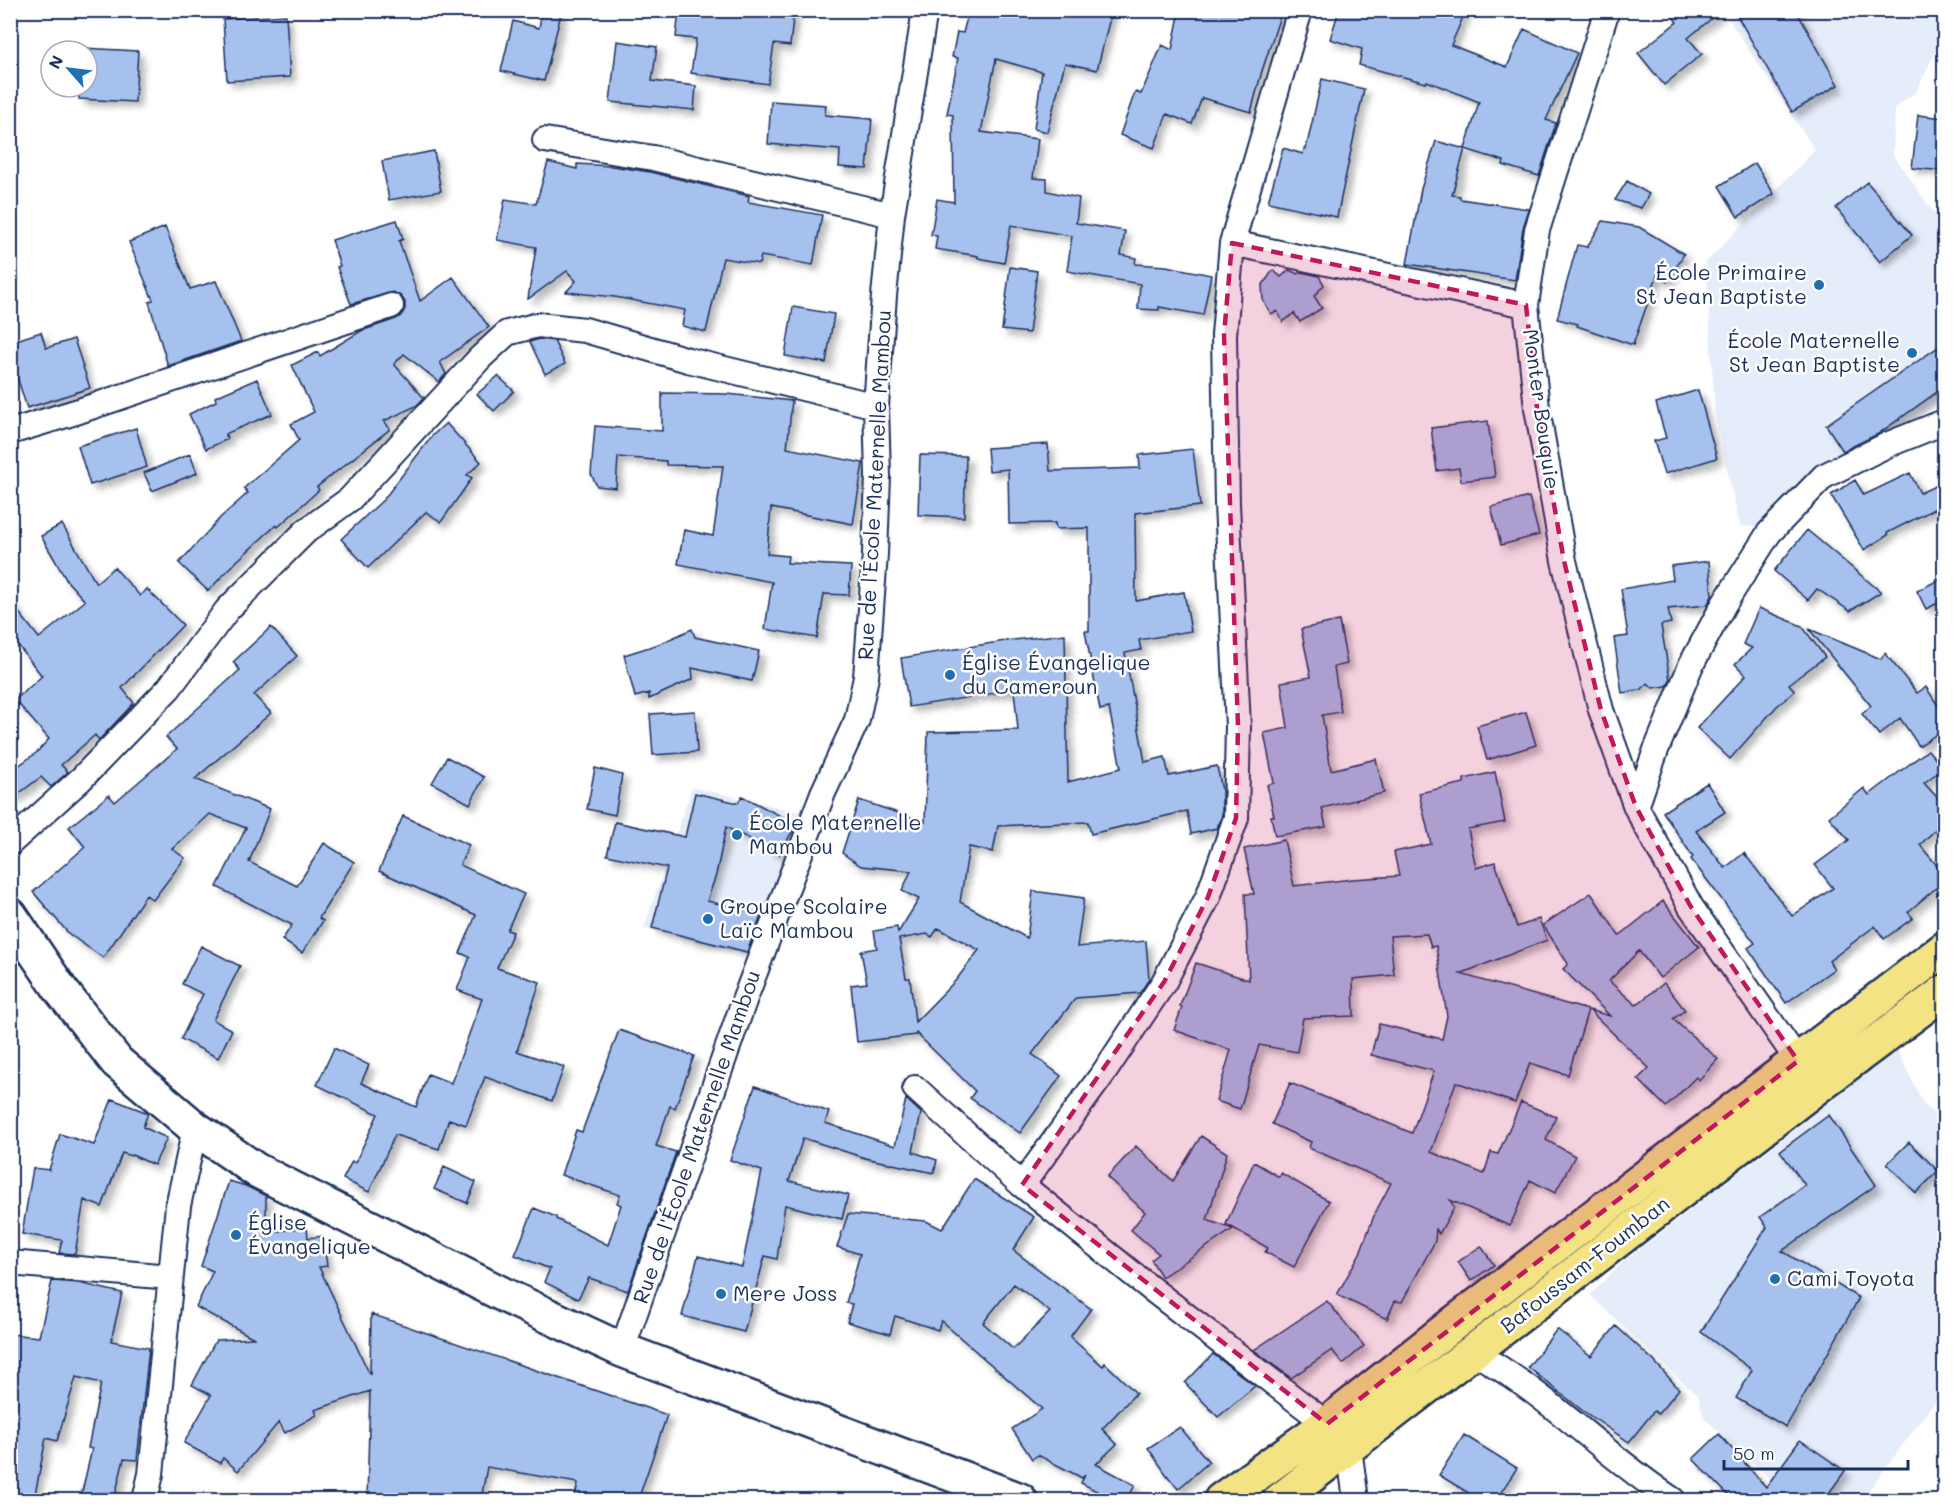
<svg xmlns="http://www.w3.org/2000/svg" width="1955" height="1511" font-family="Mali,sans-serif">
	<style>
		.built { fill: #e5ecfa }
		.building { fill: #a7c1ee; stroke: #1b2f5e; stroke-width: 1.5; fill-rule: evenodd; filter: url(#shadow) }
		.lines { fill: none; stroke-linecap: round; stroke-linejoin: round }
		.street-casing { stroke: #1b2f5e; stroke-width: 28 }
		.secondary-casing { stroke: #1b2f5e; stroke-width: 38 }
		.highway-casing { stroke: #1b2f5e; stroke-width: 38 }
		.street { stroke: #fff; stroke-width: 24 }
		.secondary { stroke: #fff; stroke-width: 33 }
		.highway { stroke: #f4e382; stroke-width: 33 }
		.marked { fill: #c2185b; fill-opacity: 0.2; stroke: #c2185b; stroke-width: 4.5; stroke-dasharray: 12 8; stroke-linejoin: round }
		.poi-dot { fill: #1f6fb2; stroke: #fff; stroke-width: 2 }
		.labels { text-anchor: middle; stroke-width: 5; stroke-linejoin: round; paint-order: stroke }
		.poi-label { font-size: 21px; fill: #1b2f5e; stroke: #fff; text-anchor: start }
		.street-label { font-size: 21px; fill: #1b2f5e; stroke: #fff }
	</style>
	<defs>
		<filter id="shadow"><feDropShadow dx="5.5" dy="5.5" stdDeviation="3" flood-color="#0004"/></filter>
	</defs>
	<rect width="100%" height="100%" fill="#fff"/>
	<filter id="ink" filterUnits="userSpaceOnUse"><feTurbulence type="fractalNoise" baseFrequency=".0167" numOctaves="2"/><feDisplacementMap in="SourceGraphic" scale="12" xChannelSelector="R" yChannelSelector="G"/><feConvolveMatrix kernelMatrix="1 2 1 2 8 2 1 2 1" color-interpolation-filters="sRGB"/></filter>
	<g filter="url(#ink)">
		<path class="built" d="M1737 11H1944V34L1916 92 1895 107 1893 155 1934 213 1944 220V399L1940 404 1841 462 1830 455 1769 527 1740 526 1715 417 1706 262 1815 150 1729 20Z
			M692 787 807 814 757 958 644 928Z
			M1897 1050 1923 1103 1944 1125V1389L1862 1500H1796L1766 1475 1704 1418 1698 1396 1590 1295 1622 1263Z"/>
		<path class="building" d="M542 10H562L544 81 501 71 513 21 539 28Z
			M717 10H794L790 46 774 44 768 84 691 73 696 39 676 37 679 12 717 16Z
			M969 10H1112L1097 70 1065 63 1047 132 1034 129 1042 72 996 59 981 132 1038 139 1033 178 1047 179V191L1079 198 1076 223 1125 231 1121 255 1136 258 1135 264 1166 266 1211 275 1203 315 1159 307V310L1138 309 1140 284 1067 271 1072 236 1011 225 1004 263 978 258V256L935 249 937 236 931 235 937 199 954 202 953 115 947 114 958 58 952 57 957 32 963 33Z
			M1180 10H1282L1262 71 1251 112 1202 98 1192 124 1167 114 1154 148 1120 135 1135 92 1141 94 1162 45 1172 50Z
			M1339 10H1466L1451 45 1507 67 1524 29 1577 53 1546 120 1556 123 1539 176 1503 165 1504 161 1465 149 1479 102 1427 81 1426 83 1359 65 1362 49 1330 39Z
			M1668 10H1722L1688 38 1702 54 1664 85 1638 53 1677 22Z
			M1734 10H1796L1838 85 1792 112Z
			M286 15 290 77 227 81 223 19Z
			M617 41 657 47 652 81 696 86 694 110 610 102Z
			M82 48 138 51 135 102 79 99 80 87H87V51H82Z
			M1322 79 1364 89 1337 217 1268 202 1283 148 1303 154 1304 149H1306Z
			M771 101 826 105 825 115 872 119 867 169 839 167 840 150 768 144Z
			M1918 115 1944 118V171L1912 168Z
			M1436 141 1465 149 1452 195 1460 196V199L1529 209 1523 228 1515 280 1407 264 1421 189Z
			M434 151 441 191 389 200 382 161Z
			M548 162 577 169V164L612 166 650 172 749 196 748 202 822 215 813 265 761 256 759 264 723 258 706 332 682 326 685 310 615 297 566 292 576 281 567 271 528 299 536 247 497 240 505 199 536 204Z
			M1755 163 1774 194 1738 217 1719 186Z
			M1627 181 1649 194 1641 208 1615 200Z
			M1867 182 1912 235 1880 262 1836 208Z
			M397 220 403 239 399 241 420 301 453 277 489 327 440 362 446 374 439 382 404 354 394 364 424 398 416 406 384 421 390 429 317 487 319 490 278 527 276 525 237 561 208 591 179 563 221 517 248 493 244 488 299 440 291 424 314 412 292 365 318 352 320 356 361 331 396 319 401 316 405 309V302L401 296 393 292 351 304 337 267 340 266 332 240Z
			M1603 221 1639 227 1684 254 1667 282 1657 276 1633 345 1577 326 1578 324 1557 319 1577 245 1587 247Z
			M165 227 190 289 216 281 241 341 168 366 149 302 153 300 129 242Z
			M1010 267 1037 271 1029 333 1002 330Z
			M1273 270 1281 277 1289 270 1298 274 1301 272 1319 276 1324 285 1314 296 1322 308 1300 322 1294 313 1283 322 1277 311 1271 314 1263 300 1262 286Z
			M793 307 834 314 826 363 785 356Z
			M41 332 46 348 74 339 90 388 27 408 10 355V342Z
			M539 339 554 341 565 364 545 374 530 342Z
			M1944 343V387L1878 434 1843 451 1826 425Z
			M498 376 514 391 494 411 477 394Z
			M257 379 272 414 225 434 228 439 206 449 189 414 216 401 215 397Z
			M1698 390 1717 458 1664 474 1654 441 1666 438 1656 403Z
			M662 393 727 394 792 401 787 448 863 463 853 524 771 508 767 554 788 556 787 563 851 566 849 595 824 594 817 638 765 629 772 582 678 564 684 530 713 536 723 466 666 465V461L618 457 616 488 597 486 591 474 595 426 662 431Z
			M1488 421 1495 477 1461 481 1459 468 1437 471 1431 428Z
			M446 423 481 462 467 475 472 478 441 522 426 512 368 568 341 539 384 499 432 436Z
			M136 428 147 467 90 485 78 446Z
			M1048 444 1050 471 1140 468 1139 455 1193 449 1200 506 1135 513 1136 601 1184 592 1191 631 1139 640 1141 650 1125 653 1145 762 1165 757 1169 776 1217 766 1222 790V815L1217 828 1191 834 1187 811 1091 834 1088 822 998 826 993 852 969 847 960 902 1027 938 1033 891 1084 898 1077 947 1146 941 1149 979 1140 993 1076 998 1032 1054 1061 1076 1020 1133 970 1098 975 1091 916 1033V1035L857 1042 851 985 867 983 861 951 877 948 874 931 897 927 898 933 919 899 902 891 911 871 861 866 842 853 859 800 925 822 928 732 1018 730 1014 690 909 707 901 658 1005 641 1065 634 1068 782 1121 768 1109 708 1100 710 1085 631H1089V528L1056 529 1055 523 1009 524 1008 469 989 471 987 448ZM938 928 979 950 956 980 915 1022 910 978H906L899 939 927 934 932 937Z
			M190 454 197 473 152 491 144 473Z
			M920 455 966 456 964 517 918 515Z
			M1910 473 1920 493 1944 482V504L1887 533 1888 535 1864 550 1831 495 1855 480 1864 495Z
			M1529 497 1539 535 1501 545 1491 507Z
			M62 524 96 583 114 567 140 596 147 589 183 625 122 688 134 703 99 740 95 735 61 765 68 772 51 787 41 777 10 800V772L36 753 49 739 15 700 42 676 10 635V601L39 638 85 601 67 581 41 536Z
			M1807 530 1881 592 1850 611 1817 589 1808 600 1774 571Z
			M1709 561 1712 596 1707 605 1668 609 1671 623 1661 625 1670 680 1667 686 1653 688 1648 683 1641 690 1622 693 1614 638 1628 636 1621 589 1673 580 1671 566Z
			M1944 577V600L1926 609 1917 591Z
			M1759 608 1802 626 1825 657 1789 684 1795 691 1777 706 1730 759 1697 728 1746 675 1735 664 1752 648 1743 644Z
			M1339 621 1347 664 1334 667 1341 712 1322 715 1331 770 1376 759 1384 793 1322 808 1326 827 1275 836 1271 816H1274L1267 785 1274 783 1264 733 1288 728 1281 682 1311 677 1301 629Z
			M271 627 297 656 254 695 271 713 195 779 270 809 249 862 297 886 324 843 354 862 319 918 323 921 302 953 282 940 292 925 217 887 246 828 210 814 172 849 185 858 153 900 146 895 103 958 69 934 33 892 85 847 69 827 109 795 115 802 177 749 166 737 240 670 233 662Z
			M692 629 695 637 759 651 752 681 692 668 693 679 649 699V693L635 697 624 655 659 644Z
			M1809 629 1881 659 1885 653 1917 693 1926 687 1944 715V729L1919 746 1900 718 1879 735 1862 714 1871 706Z
			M695 711 697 752 653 755 650 714Z
			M1526 712 1536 745 1487 760 1477 726Z
			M1928 750 1943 768 1924 783 1944 805V821L1920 845 1944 874V881L1908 912 1913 918 1884 939 1875 926 1829 961 1834 969 1786 1003 1748 948 1755 943 1691 859 1693 857 1663 812 1707 783 1725 812 1696 831 1725 868 1744 853 1792 916 1833 888 1815 865 1849 840 1829 817 1864 788 1869 795Z
			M447 757 484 777 470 804 432 783Z
			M595 768 622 775 615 815 587 809Z
			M1495 772 1505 822 1468 829 1476 868 1495 862 1517 927 1539 919 1547 940 1460 974 1588 1010 1568 1075 1530 1063 1515 1103 1456 1082 1431 1152 1484 1174 1491 1152 1498 1154 1521 1102 1556 1117 1546 1140 1575 1156 1555 1193 1530 1180 1510 1226 1450 1200 1454 1207 1439 1234 1436 1229 1435 1241 1402 1302 1395 1301 1387 1319 1337 1295 1360 1253 1375 1213 1391 1183 1309 1148 1311 1142 1272 1124 1290 1083 1412 1133 1434 1071 1371 1055 1379 1024 1442 1039 1447 1016 1436 946 1431 947 1427 934 1390 936 1394 975 1353 979 1354 1016 1303 1018 1297 1052 1259 1045 1240 1109 1216 1101 1231 1050 1174 1030 1182 1007 1180 1006 1196 963 1249 980 1245 894H1254L1244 849 1284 840 1294 886 1352 879 1399 876 1394 852 1431 844 1419 793 1464 783V779Z
			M695 793 738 803 742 796 796 824 780 854 726 827 716 875 707 901 762 914 747 952 652 928 667 868 607 855 615 822 685 837Z
			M403 816 469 845 460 865 524 894 507 930 513 932 497 968 540 982 517 1051 564 1067 552 1101 485 1077 466 1125 449 1119 439 1149 395 1135 369 1192 343 1179 352 1161 355 1163 378 1114 317 1085 334 1048 369 1065 361 1083 416 1107 428 1074 451 1083 482 999 457 990 470 957 460 953 476 915 379 871Z
			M1591 893 1619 936 1663 901 1699 947 1660 978 1639 951 1609 981 1636 1005 1664 983 1685 1010 1673 1019 1718 1059 1699 1080 1696 1077 1666 1107 1638 1079 1649 1068 1589 1010 1610 1016 1563 969 1568 964 1543 925Z
			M201 946 240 966 213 1020 232 1030 218 1058 181 1039 203 994 182 984Z
			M619 1030 694 1056 675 1108 670 1106 656 1146 676 1152 628 1291 589 1278 578 1299 544 1282 550 1269 515 1255 534 1208 556 1217V1219L608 1245 621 1205 617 1203 620 1195 561 1175 576 1130 582 1132Z
			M755 1086 829 1112 825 1123 895 1146 906 1099 921 1113 913 1152 937 1160 934 1173 865 1158 803 1138 789 1181 848 1195 842 1219 785 1205 777 1259 765 1256 744 1332 682 1316 698 1256 742 1267 762 1171 730 1160Z
			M112 1099 148 1113 143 1127 167 1138 154 1165 132 1155 131 1156 122 1153 102 1207 84 1200 75 1254 59 1253 62 1240 22 1234 33 1168 49 1170 60 1134 94 1145Z
			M1829 1115 1876 1185 1782 1251 1859 1298 1786 1427 1736 1398 1752 1370 1701 1332 1767 1227 1760 1217 1805 1185 1780 1151Z
			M1201 1136 1227 1153 1207 1220 1233 1229 1162 1277 1151 1260 1159 1254 1131 1230 1145 1212 1107 1177 1136 1146 1173 1181Z
			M1909 1142 1938 1171 1916 1193 1887 1164Z
			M1254 1162 1279 1177 1281 1173 1329 1201 1294 1267 1265 1252 1268 1248 1226 1224Z
			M444 1167 476 1182 467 1203 434 1189Z
			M974 1179 1034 1217 1013 1250 1091 1309 1070 1337 1103 1366 1105 1363 1136 1393 1102 1429 1117 1444 1096 1464 1135 1485 1127 1500H1114L1081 1483 1085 1475 1082 1478 1038 1455 1032 1459 1012 1429 1042 1409 941 1321 938 1330 895 1316 890 1334 847 1322 852 1304 846 1303 860 1254 837 1247 848 1214 926 1221 942 1229ZM1014 1284 1050 1312 1013 1349 983 1323Z
			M229 1181 246 1186 266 1196V1233L307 1227 308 1238 323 1236 327 1266 319 1267 370 1375 371 1314 667 1415 638 1500H574L578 1483 487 1467 481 1500H367L370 1391 315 1410 317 1415 285 1433 279 1422 238 1471 223 1458 220 1463 184 1443 211 1395 192 1385 216 1340 254 1338 196 1307 213 1271 201 1266Z
			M1481 1246 1494 1265 1471 1281 1458 1262Z
			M52 1281 79 1283 122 1293 111 1341 149 1348 137 1460 124 1459 114 1500H80L92 1449 88 1448 101 1383 76 1377 57 1441 46 1438 34 1500H10V1334L39 1337Z
			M1327 1301 1364 1346 1343 1364 1332 1350 1291 1378 1254 1350Z
			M1616 1326 1654 1361 1679 1389 1658 1414 1654 1411 1629 1442 1583 1411 1528 1367 1557 1329 1591 1356Z
			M1213 1354 1255 1386 1218 1417 1185 1383Z
			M1180 1427 1209 1462 1178 1489 1166 1474 1148 1448Z
			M1719 1434 1766 1487 1800 1440 1845 1471 1824 1500H1733L1693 1459Z
			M1464 1435 1517 1468 1496 1500H1480L1439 1475Z"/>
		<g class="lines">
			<g class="street-casing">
				<path id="street" d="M1607 10 1537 230 1526 305 1537 408 1564 561 1601 710 1636 807 1691 907 1798 1061
					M545 140 653 158 892 215
					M1232 243 1300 10
					M10 432 79 411 391 306
					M1636 807 1656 750 1691 665 1724 604 1769 533 1824 476 1887 445 1944 422
					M10 843 81 779 169 688 227 610 306 531 350 499 480 358 507 333 538 325 585 330 688 360 876 406
					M915 1088 1022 1185 1149 1287 1327 1424 1349 1448 1356 1500
					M1022 1185 1105 1071 1164 982 1208 897 1236 818 1238 726 1227 504 1224 335 1232 243 1526 305
					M10 1263 170 1277
					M622 1350 744 1001 823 793 857 720 866 677 875 554 878 476 876 406 884 296 892 215 925 10
					M1473 1352C1546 1392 1604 1455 1673 1500
					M145 1500 151 1474 178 1206 195 1128"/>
			</g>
			<g class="secondary-casing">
				<path id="secondary" d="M10 915 60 989 117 1062 195 1128 256 1170 510 1298 622 1350 1020 1500"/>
			</g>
			<g class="highway-casing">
				<path id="highway" d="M1221 1500 1327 1424 1453 1324 1944 949
					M1280 1500 1822 1083 1944 992"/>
			</g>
			<use href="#street" class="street"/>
			<use href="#secondary" class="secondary"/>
			<use href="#highway" class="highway"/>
		</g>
	</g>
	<path class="marked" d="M1232 243 1526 305 1537 408 1564 561 1601 710 1636 807 1691 907 1798 1061 1327 1424 1022 1185 1164 982 1208 897 1236 818 1238 726 1224 335Z"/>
	<g class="poi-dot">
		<circle cx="1819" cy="285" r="6"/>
		<circle cx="1912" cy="353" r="6"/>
		<circle cx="950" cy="675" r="6"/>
		<circle cx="737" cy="835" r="6"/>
		<circle cx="708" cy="919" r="6"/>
		<circle cx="236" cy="1235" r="6"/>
		<circle cx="1775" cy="1279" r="6"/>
		<circle cx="721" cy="1294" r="6"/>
	</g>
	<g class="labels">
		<g class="poi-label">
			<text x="1807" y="280" text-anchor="end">École Primaire<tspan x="1807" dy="24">St Jean Baptiste</tspan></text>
			<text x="1900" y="348" text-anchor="end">École Maternelle<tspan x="1900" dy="24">St Jean Baptiste</tspan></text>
			<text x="962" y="670">Église Évangelique<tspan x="962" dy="24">du Cameroun</tspan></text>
			<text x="749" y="830">École Maternelle<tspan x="749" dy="24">Mambou</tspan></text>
			<text x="720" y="914">Groupe Scolaire<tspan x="720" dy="24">Laïc Mambou</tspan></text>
			<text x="248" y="1230">Église<tspan x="248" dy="24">Évangelique</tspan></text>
			<text x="1787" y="1286">Cami Toyota</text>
			<text x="733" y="1301">Mere Joss</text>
		</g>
		<g class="street-label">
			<text transform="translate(1541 409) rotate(82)" y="7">Monter Bouquie</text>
			<text transform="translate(875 485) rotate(-87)" y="7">Rue de l'École Maternelle Mambou</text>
			<text transform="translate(697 1137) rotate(-71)" y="7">Rue de l'École Maternelle Mambou</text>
			<text transform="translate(1585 1265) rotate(-38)" y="7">Bafoussam-Foumban</text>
		</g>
	</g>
	<rect width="1955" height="1511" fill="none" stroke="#fff" stroke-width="36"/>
	<rect x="18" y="18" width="1919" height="1475" fill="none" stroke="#1b2f5e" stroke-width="2" filter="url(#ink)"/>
	<g transform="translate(69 69) rotate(298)"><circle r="28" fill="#ffffff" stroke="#a4acbf" stroke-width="1.5"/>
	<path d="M0-4.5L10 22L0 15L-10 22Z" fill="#1f6fb2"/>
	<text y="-9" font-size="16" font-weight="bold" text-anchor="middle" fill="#1b2f5e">N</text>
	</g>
	<path d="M1724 1460v9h184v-9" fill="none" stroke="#1b2f5e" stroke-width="3"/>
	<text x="1733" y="1460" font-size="18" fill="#1b2f5e" stroke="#ffffff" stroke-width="4.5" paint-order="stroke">50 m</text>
</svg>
